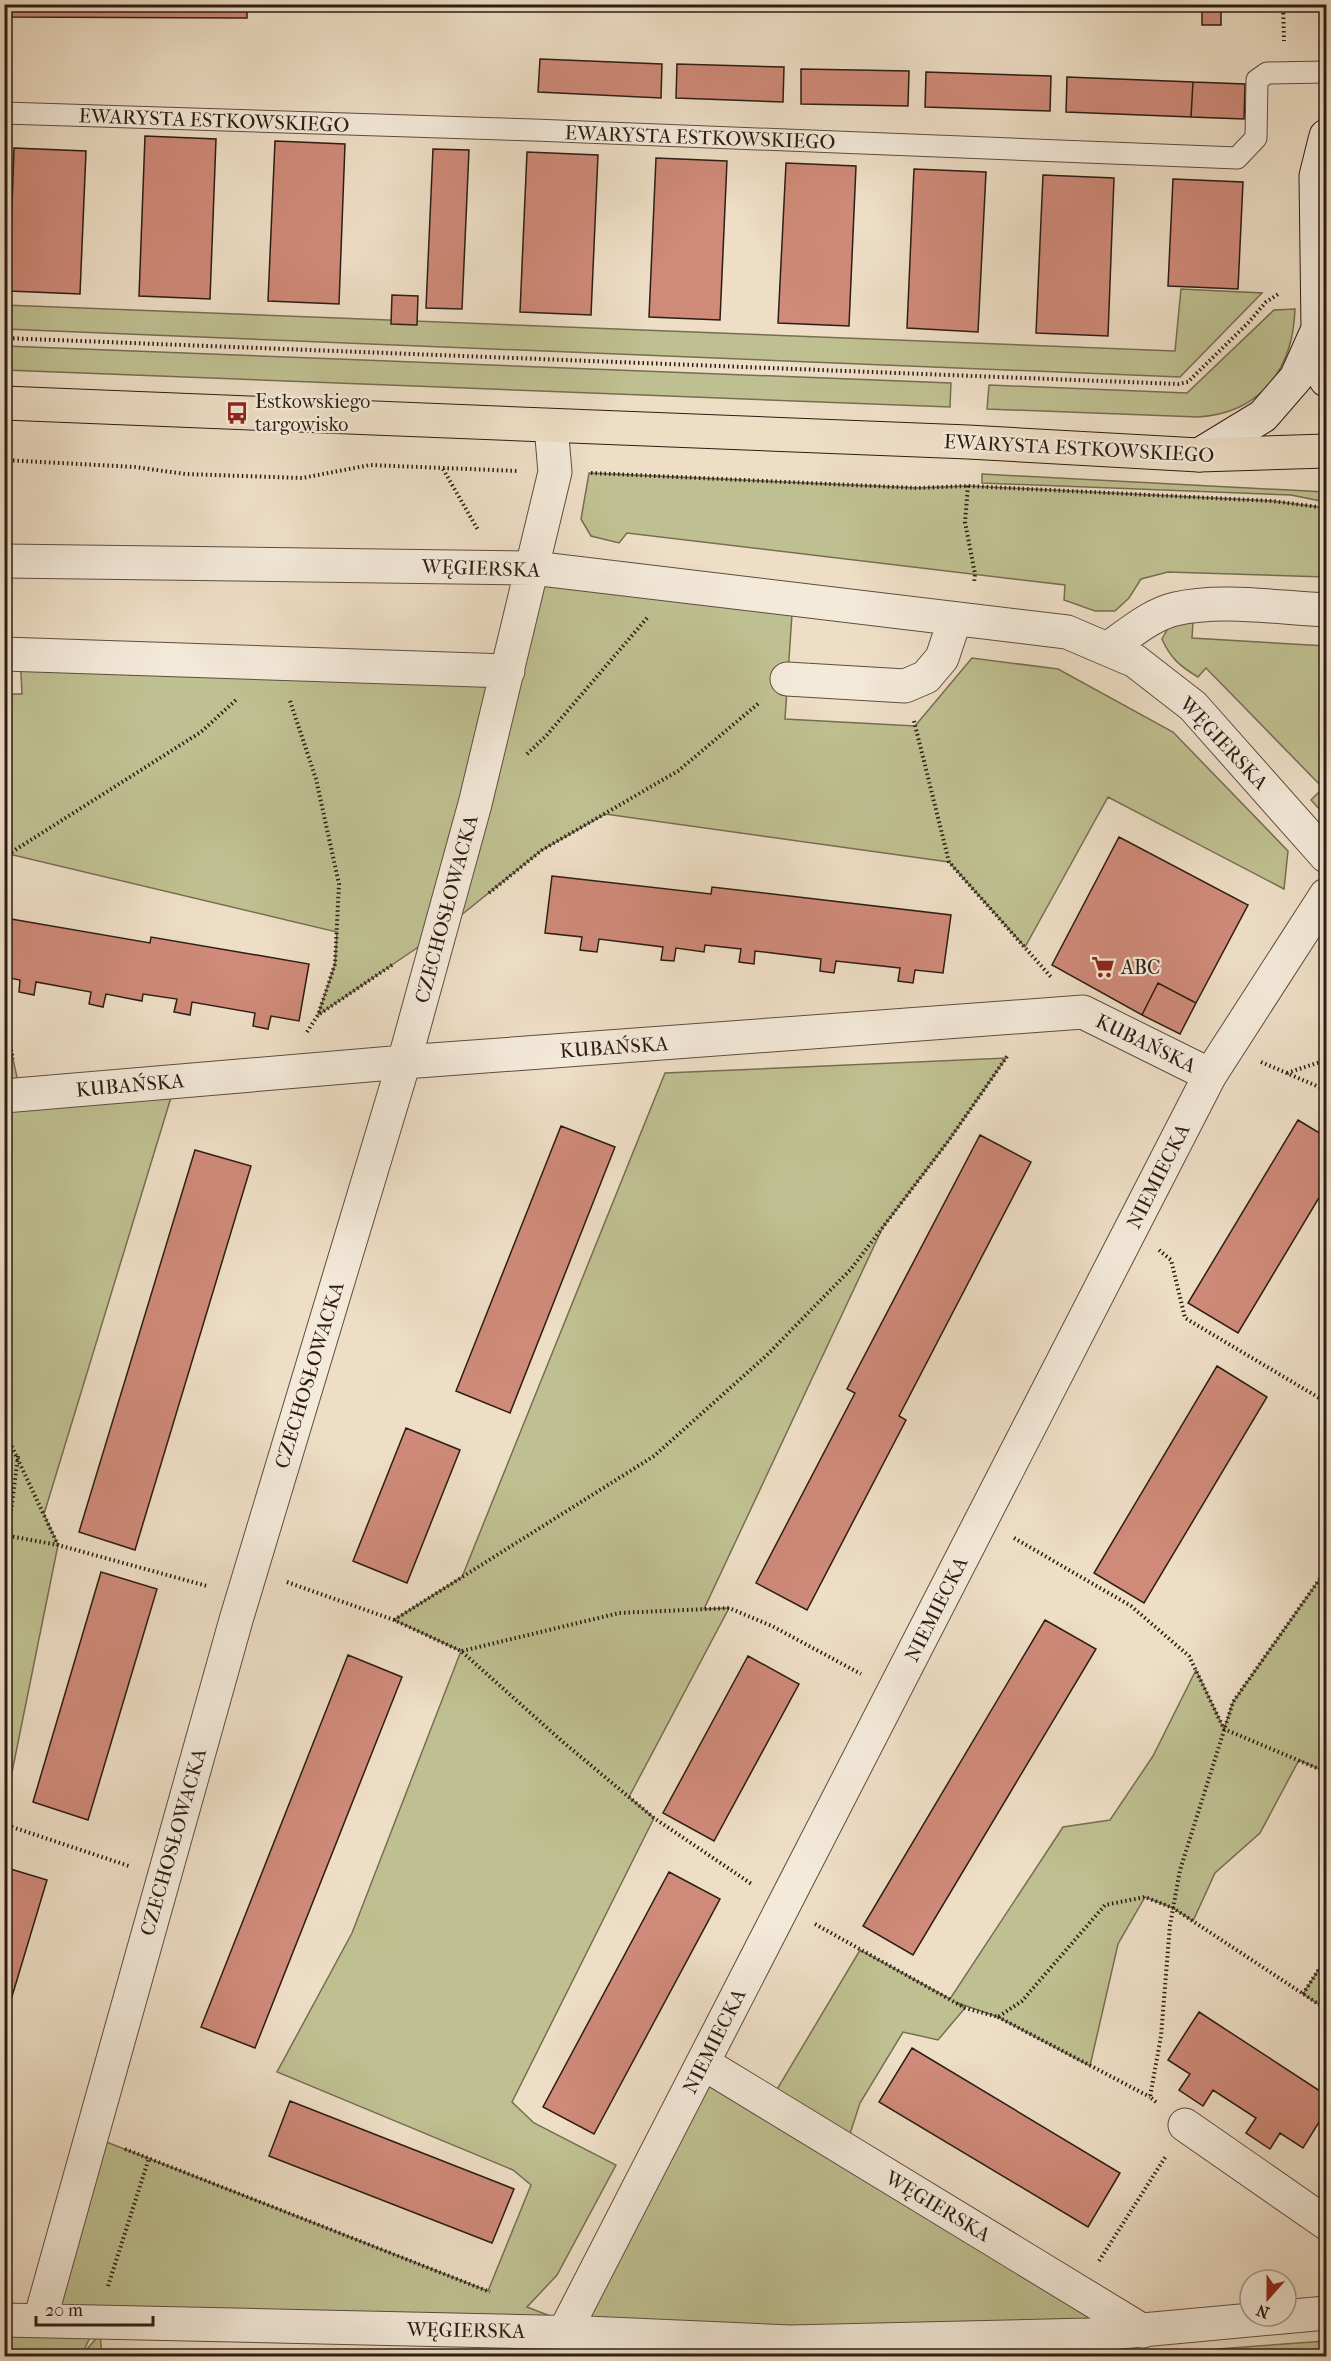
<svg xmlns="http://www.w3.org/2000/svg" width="1331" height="2361" font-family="'IM FELL French Canon',serif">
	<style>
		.green { fill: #bfc091; stroke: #766e52; stroke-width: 1.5 }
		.building { fill: #cf8a79; stroke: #2d1d14; stroke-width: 1.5 }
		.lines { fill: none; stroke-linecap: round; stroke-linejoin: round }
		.lane-casing { stroke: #5d4d40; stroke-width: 23 }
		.street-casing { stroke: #5d4d40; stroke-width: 35 }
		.secondary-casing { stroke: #2d1d14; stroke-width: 35 }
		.primary-casing { stroke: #2d1d14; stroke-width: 35 }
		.path { stroke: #2d1d14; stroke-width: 4; stroke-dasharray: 1.5 3; stroke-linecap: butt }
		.lane { stroke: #f4eada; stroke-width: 21 }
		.street { stroke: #f4eada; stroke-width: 33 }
		.secondary { stroke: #f4eada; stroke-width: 33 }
		.primary { stroke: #eedec6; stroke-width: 33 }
		.labels { text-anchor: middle; stroke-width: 4.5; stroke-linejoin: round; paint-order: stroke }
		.street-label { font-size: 20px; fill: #2d1d14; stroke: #f4eada }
		.poi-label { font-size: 20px; fill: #2d1d14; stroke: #f4eada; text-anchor: start }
	</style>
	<rect width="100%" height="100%" fill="#eedec6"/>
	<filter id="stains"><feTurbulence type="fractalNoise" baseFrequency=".00333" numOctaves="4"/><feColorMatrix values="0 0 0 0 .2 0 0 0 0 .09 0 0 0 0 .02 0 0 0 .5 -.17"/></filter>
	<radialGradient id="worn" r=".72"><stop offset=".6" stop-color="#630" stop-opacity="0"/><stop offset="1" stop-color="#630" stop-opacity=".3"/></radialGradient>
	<path class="green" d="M1181 289 1262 293 1180 377 5 329V305L1175 351Z
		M1295 309C1293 369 1261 413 1198 417L987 409 989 385 1187 393 1274 310Z
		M5 346 951 383 950 407 5 370Z
		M589 473 917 488 968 486 1272 501 1326 508V577L1168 572 1141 579 1129 598 1115 611H1095L1064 600 1065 585 627 533 619 543 591 536 581 519Z
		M982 474 1326 492V502L1291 495 982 483Z
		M533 568 793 599 785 719 915 726 972 658 1058 669 1173 732 1288 851 1284 889 1108 797 1025 947 949 862 605 814 542 850 439 933 318 1015 335 964 337 932 9 854 5 857V694H22L20 654 507 671Z
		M1194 607 1192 638 1326 646V816L1311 800 1323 788 1206 668 1198 677C1181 667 1170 658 1162 639L1172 621Z
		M4 1019 21 1095 176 1081 44 1514 58 1545 8 1792 9 1826 4 1825Z
		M1006 1058 949 1140 883 1227 704 1609 729 1608 629 1797 654 1818 512 2102 534 2123 616 2165 557 2275 527 2307 568 2323 703 2063 769 2103 860 1950 950 1999 1063 1827 1110 1820 1153 1756 1196 1670 1224 1729 1233 1702 1326 1570V1772L1299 1760 1260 1833 1215 1873 1193 1921 1173 1908 1145 1897 1118 1944 1090 2066 998 2017 955 2002 965 2008 938 2040 903 2032 860 2103 845 2149 1143 2331 97 2321 82 2355 100 2334 102 2356H5L4 2324 40 2319 91 2136 488 2291 531 2185 513 2170 277 2072 352 1933 461 1651 394 1620 462 1577 665 1073Z
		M1326 1958V2009L1303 1994Z
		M1326 2341V2356H1121Z"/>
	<path class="building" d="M4 4H247V18L4 17Z
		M1202 6H1221V25H1202Z
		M540 59 662 64 661 98 538 92Z
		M677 64 784 67 783 102 676 98Z
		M801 69 909 71 908 106 801 104Z
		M926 72 1051 76 1050 111 925 107Z
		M1067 77 1193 82 1191 117 1066 112Z
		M1193 82 1245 84 1244 119 1191 117Z
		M145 136 216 139 210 299 139 296Z
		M275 141 345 144 339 304 268 301Z
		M14 148 86 151 80 294 9 291Z
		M433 149 469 150 462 309 426 308Z
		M527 152 598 155 591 315 520 312Z
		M656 158 727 161 720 320 649 317Z
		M786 163 856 166 849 326 778 323Z
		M914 169 986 172 978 332 907 328Z
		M1043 175 1114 178 1108 336 1036 333Z
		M1173 179 1243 182 1238 289 1168 286Z
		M392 295 418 296 417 325 391 324Z
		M1119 837 1248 905 1196 1003 1158 983 1142 1015 1052 965Z
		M552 876 711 894 712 887 951 915 943 973 915 970 913 983 898 981 900 968 836 961 834 973 820 971 821 959 755 951 754 964 739 962 741 949 705 945 704 952 676 948 674 961 661 960 663 947 599 939 597 952 580 950 582 937 545 933Z
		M11 919 150 943 151 937 309 964 299 1021 271 1016 268 1029 253 1026 255 1013 192 1002 190 1015 174 1012 177 999 143 994 142 1001 106 994 103 1007 89 1004 91 992 36 982 34 995 19 992 20 980 4 977V957Z
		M1158 983 1196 1003 1180 1034 1142 1015Z
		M1298 1120 1326 1137V1186L1238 1333 1188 1303Z
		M561 1126 615 1147 510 1413 456 1391Z
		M980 1135 1031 1162 899 1416 906 1420 807 1610 756 1583 855 1393 847 1389Z
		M195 1150 251 1166 135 1550 79 1532Z
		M1217 1366 1267 1397 1144 1603 1094 1573Z
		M406 1428 460 1450 407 1583 353 1561Z
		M101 1572 157 1589 88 1820 33 1802Z
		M1045 1620 1096 1649 913 1955 863 1926Z
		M348 1655 402 1677 255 2048 201 2027Z
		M748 1656 799 1684 714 1841 663 1813Z
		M4 1867 47 1880 4 2023Z
		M669 1872 720 1899 594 2134 543 2107Z
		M1199 2012 1326 2095V2111L1303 2148 1280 2133 1270 2149 1246 2133 1256 2118 1213 2090 1203 2106 1179 2090 1190 2074 1168 2060Z
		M912 2048 1120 2173 1088 2227 879 2102Z
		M290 2101 514 2189 492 2243 269 2156Z"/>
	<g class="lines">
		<g class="lane-casing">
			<path id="lane" d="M4 113 534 130 1237 158 1256 138 1257 80 1267 73 1326 72"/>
		</g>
		<g class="street-casing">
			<path id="street" d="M4 561 533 568 1067 632 1135 661 1193 706 1326 856
				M1107 649C1128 635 1150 615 1175 609 1221 598 1279 608 1326 610
				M4 654 508 671
				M787 679 905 686 926 677 942 658 955 619
				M4 1096 404 1062 1083 1012 1210 1075
				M703 2063 1143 2331
				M1185 2125 1326 2223
				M4 2320 587 2333 790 2342 1088 2335 1326 2313
				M40 2320 236 1620 404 1062 475 804 555 472 551 426
				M564 2333 1210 1075 1326 895"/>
		</g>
		<g class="secondary-casing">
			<path id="secondary" d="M1326 136 1316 176 1318 329 1326 380
				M1199 455 1263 416 1296 378 1318 329"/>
		</g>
		<g class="primary-casing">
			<path id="primary" d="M4 403 968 442 1199 455 1326 451"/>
		</g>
		<path class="path" d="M1283 4 1284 41
			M4 338 1178 384 1188 382 1196 374 1248 323 1266 302 1280 293
			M4 460 135 467 185 474 302 478 370 465 518 471
			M443 469 478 530
			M591 473 917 488 968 486 1272 501 1326 508
			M968 486 965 522 975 574 974 583
			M290 701 316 779 339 884 335 964 318 1015
			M914 721 949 862 1051 977
			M527 754 546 736 647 618
			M4 857 201 732 237 699
			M489 893 542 850 678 771 759 703
			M4 1019 13 1059
			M307 1032 318 1015 392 965
			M1261 1062 1326 1090
			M1287 1073 1326 1060
			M1159 1250 1171 1260 1185 1318 1326 1402
			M4 1430 58 1545
			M18 1456 8 1535 7 1583 9 1826 129 1866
			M4 1535 58 1545 207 1586
			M1014 1538 1131 1606 1189 1656 1224 1729 1326 1772
			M287 1582 394 1620 461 1651 563 1742 654 1818 753 1885
			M394 1620 654 1456 767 1355 851 1269 949 1140 1008 1055
			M462 1651 619 1613 729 1608 772 1626 861 1674
			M815 1924 965 2008 998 2017 1022 2001 1105 1905 1145 1897 1173 1908 1326 2009
			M1303 1994 1326 1958
			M998 2017 1150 2097
			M1156 2102 1150 2097 1161 2036 1170 1925 1180 1870 1233 1702 1326 1570
			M125 2149 490 2292
			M1099 2261 1166 2156
			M108 2286 149 2158"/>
		<use href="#lane" class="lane"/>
		<use href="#street" class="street"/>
		<use href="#secondary" class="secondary"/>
		<use href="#primary" class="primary"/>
	</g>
	<defs>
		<g id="bus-bare" transform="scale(1.8)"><path d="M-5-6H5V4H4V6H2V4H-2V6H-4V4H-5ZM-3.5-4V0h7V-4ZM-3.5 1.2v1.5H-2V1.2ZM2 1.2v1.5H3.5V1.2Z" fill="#8f2418" stroke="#f4eada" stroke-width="2.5" paint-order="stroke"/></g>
		<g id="supermarket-bare" transform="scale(1.8)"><path d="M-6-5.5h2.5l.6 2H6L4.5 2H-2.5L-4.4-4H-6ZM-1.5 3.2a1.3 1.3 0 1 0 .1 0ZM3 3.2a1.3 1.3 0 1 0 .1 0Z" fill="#8f2418" stroke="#f4eada" stroke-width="2.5" paint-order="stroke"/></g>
	</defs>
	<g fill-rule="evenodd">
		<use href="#bus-bare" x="237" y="413"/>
		<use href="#supermarket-bare" x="1103" y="967"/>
	</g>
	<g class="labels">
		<g class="street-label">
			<text transform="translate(214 120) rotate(2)" y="7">EWARYSTA ESTKOWSKIEGO</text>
			<text transform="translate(700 137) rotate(2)" y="7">EWARYSTA ESTKOWSKIEGO</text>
			<text transform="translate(1079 448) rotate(3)" y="7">EWARYSTA ESTKOWSKIEGO</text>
			<text transform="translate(481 568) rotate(2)" y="7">WĘGIERSKA</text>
			<text transform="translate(1224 743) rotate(47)" y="7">WĘGIERSKA</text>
			<text transform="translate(446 909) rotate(-75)" y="7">CZECHOSŁOWACKA</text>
			<text transform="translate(1146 1043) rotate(26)" y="7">KUBAŃSKA</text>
			<text transform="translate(614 1047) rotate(-4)" y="7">KUBAŃSKA</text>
			<text transform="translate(130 1085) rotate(-5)" y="7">KUBAŃSKA</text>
			<text transform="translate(1158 1176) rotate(-63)" y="7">NIEMIECKA</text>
			<text transform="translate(309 1375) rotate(-73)" y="7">CZECHOSŁOWACKA</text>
			<text transform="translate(936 1609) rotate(-63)" y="7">NIEMIECKA</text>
			<text transform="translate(173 1842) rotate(-74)" y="7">CZECHOSŁOWACKA</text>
			<text transform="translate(714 2041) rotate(-63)" y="7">NIEMIECKA</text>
			<text transform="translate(938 2206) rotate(31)" y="7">WĘGIERSKA</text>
			<text transform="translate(466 2330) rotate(1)" y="7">WĘGIERSKA</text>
		</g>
		<g class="poi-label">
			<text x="255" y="408">Estkowskiego<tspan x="255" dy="23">targowisko</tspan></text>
			<text x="1121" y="974">ABC</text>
		</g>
	</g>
	<rect width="1331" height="2361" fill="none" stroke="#eedec6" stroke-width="24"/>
	<rect x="6" y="6" width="1319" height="2349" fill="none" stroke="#2d1d14" stroke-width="3"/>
	<rect x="12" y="12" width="1307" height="2337" fill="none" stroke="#2d1d14" stroke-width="1.5"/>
	<g transform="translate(1268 2298) rotate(201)"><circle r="28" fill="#f4eada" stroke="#a4988b" stroke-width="1.5"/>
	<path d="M0-4.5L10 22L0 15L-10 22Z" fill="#8f2418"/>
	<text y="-9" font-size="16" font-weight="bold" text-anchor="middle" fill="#2d1d14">N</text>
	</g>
	<path d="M36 2316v9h117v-9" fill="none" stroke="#2d1d14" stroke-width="3"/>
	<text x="45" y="2316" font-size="18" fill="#2d1d14" stroke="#f4eada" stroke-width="4.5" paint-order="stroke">20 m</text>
	<rect width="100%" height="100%" filter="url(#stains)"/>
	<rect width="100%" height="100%" fill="url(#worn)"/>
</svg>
